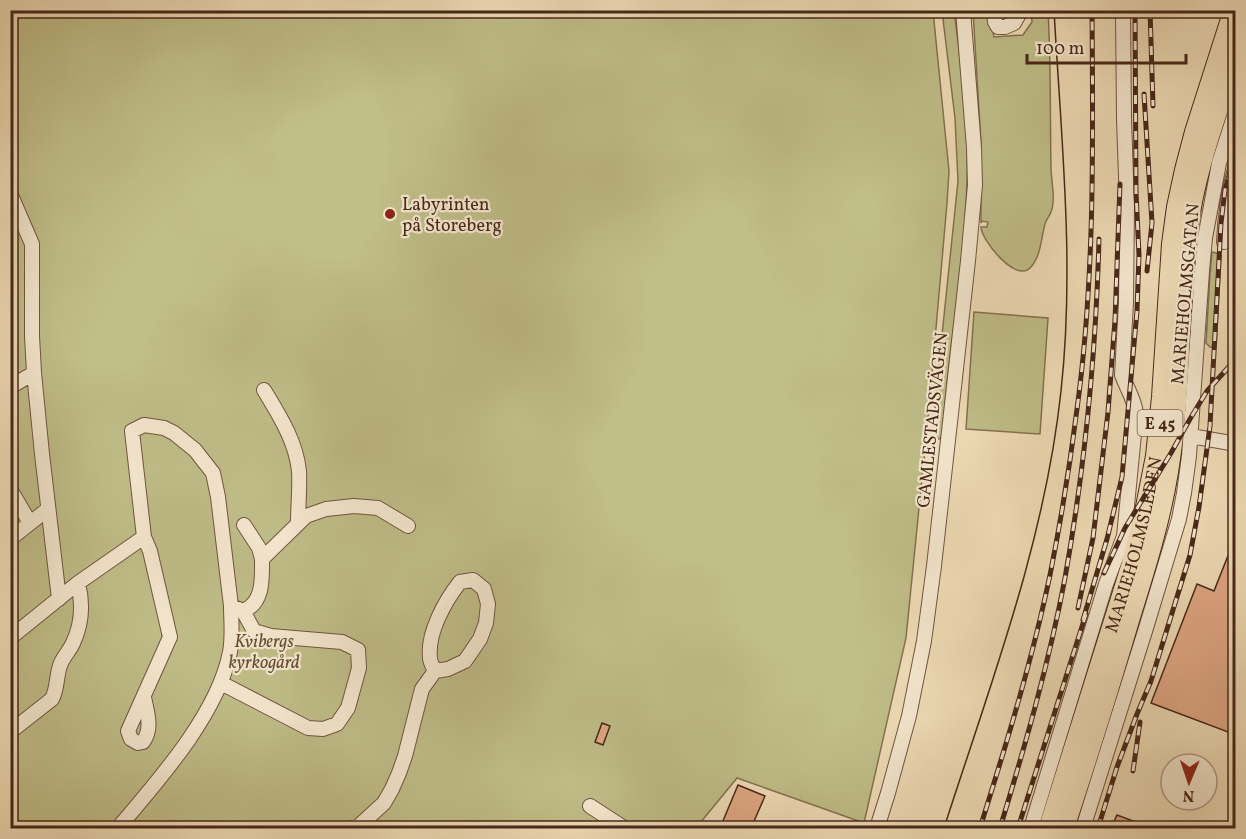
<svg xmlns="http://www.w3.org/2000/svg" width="1246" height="839" font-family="Vollkorn,serif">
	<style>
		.green { fill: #c0be89; stroke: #847250; stroke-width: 1.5 }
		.building { fill: #e0a885; stroke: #472718; stroke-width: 1.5 }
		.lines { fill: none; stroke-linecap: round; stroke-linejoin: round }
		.minor-casing { stroke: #715440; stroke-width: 16 }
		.highway-casing { stroke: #472718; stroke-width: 22 }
		.minor { stroke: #f5e8d0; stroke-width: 14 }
		.highway { stroke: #efdcb7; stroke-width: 20 }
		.tram { stroke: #472718; stroke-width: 1.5 }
		.rail-casing { stroke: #472718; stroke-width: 5 }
		.rail { stroke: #f5e8d0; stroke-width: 3; stroke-dasharray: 9; stroke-linecap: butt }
		.poi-dot { fill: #8f2418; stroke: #f5e8d0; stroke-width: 2 }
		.labels { text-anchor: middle; stroke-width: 4.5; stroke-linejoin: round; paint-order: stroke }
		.shield { fill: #f5e8d0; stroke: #7b614f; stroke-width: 1.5 }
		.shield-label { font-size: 16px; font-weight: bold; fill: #472718 }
		.poi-label { font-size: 18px; fill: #472718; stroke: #f5e8d0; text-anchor: start }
		.street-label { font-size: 18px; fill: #472718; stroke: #f5e8d0 }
		.park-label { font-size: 18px; font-style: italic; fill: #654d34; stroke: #f5e8d0 }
	</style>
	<rect width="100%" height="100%" fill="#efdcb7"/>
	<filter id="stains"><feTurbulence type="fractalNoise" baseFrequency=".00333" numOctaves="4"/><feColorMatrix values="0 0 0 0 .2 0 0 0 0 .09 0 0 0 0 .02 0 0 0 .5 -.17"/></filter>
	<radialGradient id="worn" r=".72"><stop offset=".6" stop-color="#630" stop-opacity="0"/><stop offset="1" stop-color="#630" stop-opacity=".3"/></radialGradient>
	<path class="green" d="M954 10C961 66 969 122 967 178 965 265 948 350 942 437L937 440H936L935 403 958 181 955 118 942 11Z
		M10 11H933L949 171 947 203 929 408 906 638 864 823 737 778 696 828H11Z
		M973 11H990L994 37 1023 35 1032 22 1031 11H1048C1051 62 1050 115 1051 167 1051 181 1056 199 1051 212 1049 217 1046 220 1045 224 1041 238 1041 257 1030 268 1015 283 981 239 981 227H987L988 222 982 221 981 223V143Z
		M1212 252 1220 254 1221 256 1216 348 1210 347 1206 343 1210 274Z
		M974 312 1048 318 1040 434 966 429Z"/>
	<path class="building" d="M1235 538H1236V735L1151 703 1197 584 1214 591Z
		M602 723 610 726 603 745 595 742Z
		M738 785 765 796 751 828H720Z
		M1117 815 1152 828H1111Z"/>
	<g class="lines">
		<g class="minor-casing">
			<path id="minor" d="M994 10 995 22 998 27H1005L1014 23 1019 14 1018 10
				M10 193 32 244V336L34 373 42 454 59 599
				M1224 242C1225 216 1229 190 1236 165
				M10 387 34 373
				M264 390C279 415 296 441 299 471 300 488 298 506 298 523
				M1191 436 1236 444
				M10 489 30 523
				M244 525 259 548 262 559
				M10 539 48 509
				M243 611C264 603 262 578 262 559L306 516 326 509 354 506 378 508 408 526
				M10 638 78 583 144 537 132 431 144 425 164 428 174 433 195 450 213 473 218 497 231 606
				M144 697C147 713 153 728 143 742L138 743 131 739 128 731 170 637 150 551 144 537
				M10 732 52 699C58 688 56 674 61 663 64 656 70 650 73 643 82 624 83 603 78 583
				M590 806 624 828
				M118 828C158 781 218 714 230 652 233 637 231 620 231 606L243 611 254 631 271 636 342 642 358 650 359 668 348 708 337 724 323 729 308 728 221 683
				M353 828 359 826 384 803 392 789 399 773 405 756 422 689 435 671 448 669 465 661 480 639 486 623 488 604 484 589 473 580 460 582C445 601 427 633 430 658 430 662 433 667 435 671
				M877 828 888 793 909 716 924 641 934 566 968 261 975 185 974 148 963 10
				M1031 828 1106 584 1124 536 1136 414C1135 400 1127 389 1122 375L1126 302 1127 206 1124 119 1123 10
				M1083 828 1146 628 1179 519 1184 493 1189 456 1202 271 1205 238 1219 163 1236 110"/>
		</g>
		<g class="highway-casing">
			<g id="highway">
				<path id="s1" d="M1049 828 1131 567 1145 512 1156 456 1162 397 1172 244 1177 207 1185 170 1195 132 1234 10"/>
				<path d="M1064 828C1087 758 1109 688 1130 617 1145 569 1160 521 1168 472 1181 393 1178 313 1187 233 1194 172 1217 113 1236 54"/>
			</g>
		</g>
		<use href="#minor" class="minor"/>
		<use href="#highway" class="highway"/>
		<path class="tram" d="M944 828C990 685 1045 542 1061 391 1075 265 1061 137 1054 10"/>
		<g class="rail-casing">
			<path id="rail" d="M1150 10 1153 106
				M1144 94 1152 223 1147 271
				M1104 573 1125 528 1171 453 1190 419 1207 391 1236 359
				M1078 608 1093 538 1108 412 1115 320 1120 184
				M1083 620 1107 539 1122 477 1137 311 1139 255 1136 192 1135 10
				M1133 771 1140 722
				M980 828C1006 745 1032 661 1050 575 1061 520 1070 465 1077 409 1095 277 1093 143 1092 10
				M1000 828C1025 746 1049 663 1065 578 1085 466 1096 353 1099 239
				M1018 828 1086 614
				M1098 828 1117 767 1137 714 1151 681 1190 555 1199 507 1210 426 1221 223 1225 190 1236 151"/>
		</g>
		<use href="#rail" class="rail"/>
	</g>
	<circle class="poi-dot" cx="390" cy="214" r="6"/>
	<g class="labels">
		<rect class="shield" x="1137.5" y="410" width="45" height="26" rx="4.5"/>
		<g class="shield-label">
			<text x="1160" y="429">E 45</text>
		</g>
		<g class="poi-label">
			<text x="402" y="210">Labyrinten<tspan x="402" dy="21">på Storeberg</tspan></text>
		</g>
		<g class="street-label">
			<text transform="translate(1185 294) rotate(-85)" y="6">MARIEHOLMSGATAN</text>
			<text transform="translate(932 420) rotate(-84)" y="6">GAMLESTADSVÄGEN</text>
			<text dy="6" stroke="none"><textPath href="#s1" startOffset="296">MARIEHOLMSLEDEN</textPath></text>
		</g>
		<g class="park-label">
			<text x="264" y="647">Kvibergs<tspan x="264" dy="21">kyrkogård</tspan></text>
		</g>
	</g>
	<rect width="1246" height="839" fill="none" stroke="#efdcb7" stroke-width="36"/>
	<rect x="12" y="12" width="1222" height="815" fill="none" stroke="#472718" stroke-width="3"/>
	<rect x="18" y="18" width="1210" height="803" fill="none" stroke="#472718" stroke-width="1.5"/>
	<g transform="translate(1189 782) rotate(182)"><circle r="28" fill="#f5e8d0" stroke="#af9b86" stroke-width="1.5"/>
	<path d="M0-4.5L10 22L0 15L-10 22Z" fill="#8f2418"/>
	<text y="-9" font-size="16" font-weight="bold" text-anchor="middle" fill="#472718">N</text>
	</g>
	<path d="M1027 54v9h159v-9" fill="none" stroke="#472718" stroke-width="3"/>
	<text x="1036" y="54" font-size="18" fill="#472718" stroke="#f5e8d0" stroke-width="4.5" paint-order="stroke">100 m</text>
	<rect width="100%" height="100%" filter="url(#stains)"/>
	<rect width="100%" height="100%" fill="url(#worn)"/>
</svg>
